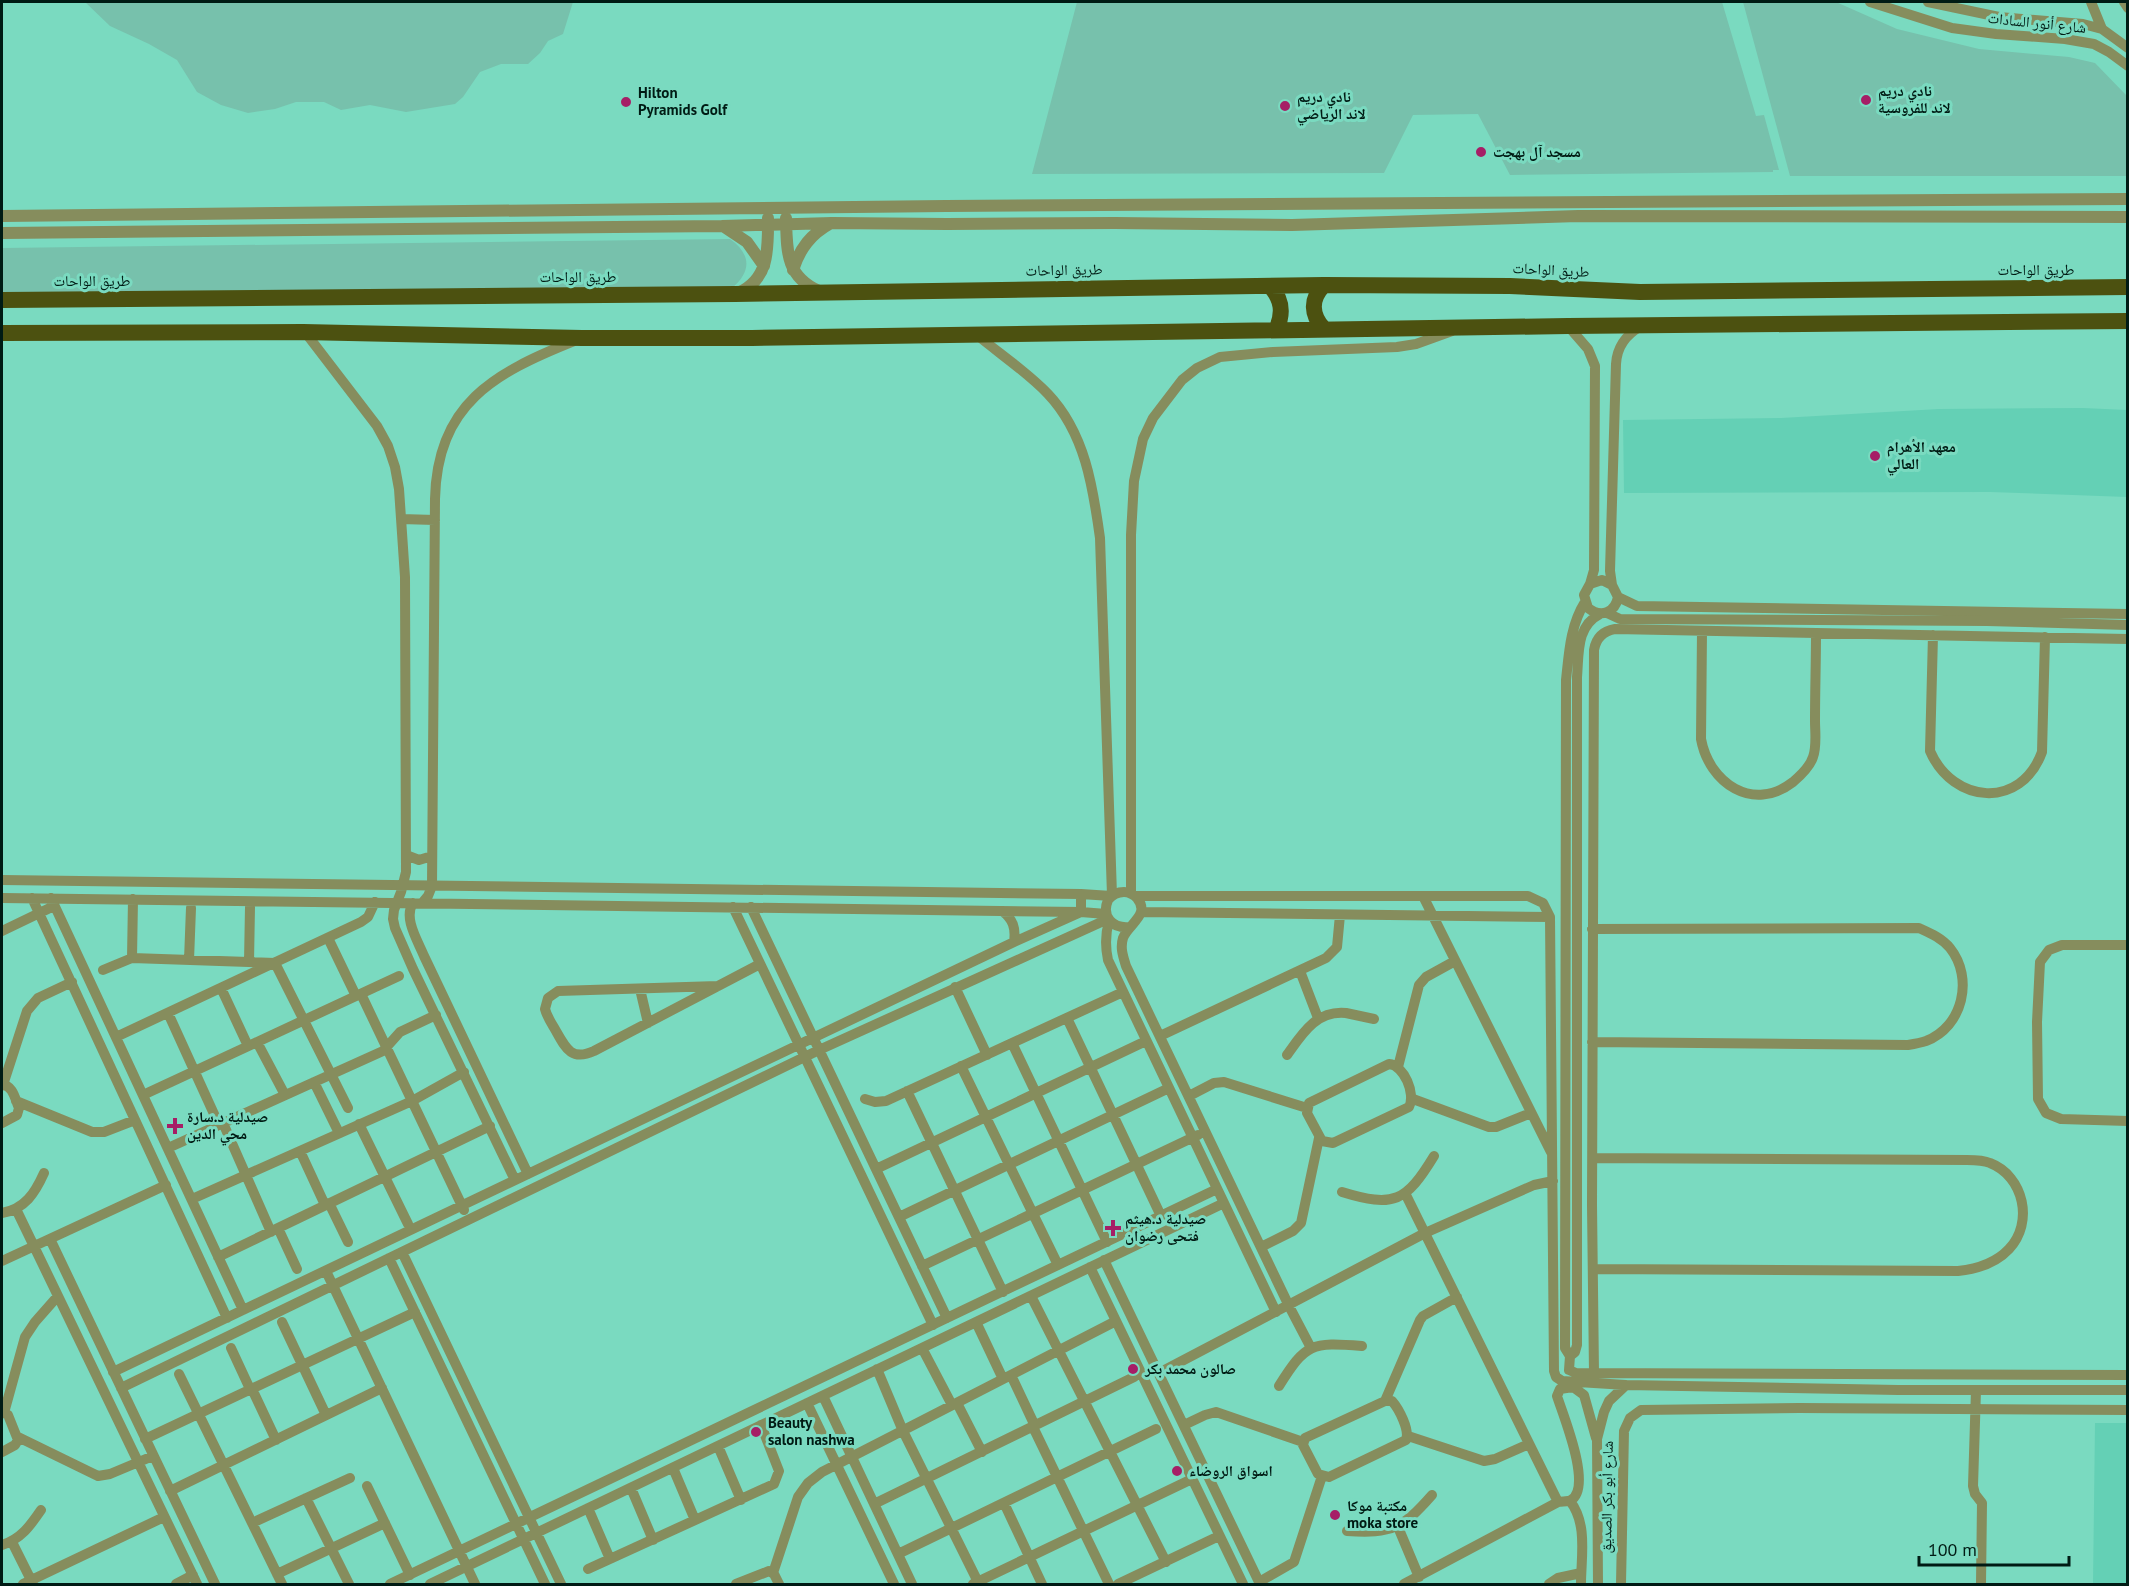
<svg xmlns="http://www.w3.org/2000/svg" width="2129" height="1586" font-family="'PT Sans','Noto Naskh Arabic',sans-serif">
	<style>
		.built { fill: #64d0b5 }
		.green { fill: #77c1ac }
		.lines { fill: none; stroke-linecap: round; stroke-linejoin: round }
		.minor { stroke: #868d5d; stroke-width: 10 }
		.tertiary { stroke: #868d5d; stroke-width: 12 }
		.trunk { stroke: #4c5110; stroke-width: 16 }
		.poi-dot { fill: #a61e66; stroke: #7adac0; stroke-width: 2 }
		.labels { text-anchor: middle; stroke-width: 6; stroke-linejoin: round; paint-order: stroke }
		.street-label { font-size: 15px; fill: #001b14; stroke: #7adac0 }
		.poi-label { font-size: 15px; font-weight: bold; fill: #001b14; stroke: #7adac0; text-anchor: start }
	</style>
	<rect width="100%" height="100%" fill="#7adac0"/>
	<path class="built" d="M2083 408 2127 410V497L1990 492 1624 493 1623 420 1781 418 1939 409Z
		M2095 1423H2127V1584H2093Z"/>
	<path class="green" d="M85 2H573L563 34 548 41 540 53 528 64H501L480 72 463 97 455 104 406 112 370 105 341 110 324 102H296L275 109 248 113 221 105 197 92 177 60 149 44 110 26Z
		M1077 2H1722L1756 116 1764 115 1779 170H1773V172L1510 175 1478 114 1413 115 1384 173 1032 174Z
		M1743 2H1836L1897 29 1979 49 2069 57 2095 63 2127 96V176H1790Z
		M730 239C751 254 752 271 732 288L2 295V248Z"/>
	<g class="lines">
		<path class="minor" d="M1870 2 1952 28 1996 34 2065 39 2094 44 2109 52 2128 66
			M1928 2 1999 17 2083 24 2102 29 2128 48
			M2091 2 2102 29
			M2124 2 2128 8
			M1568 326 1588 349 1595 366 1594 570 1590 584
			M305 332 377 426 388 446 395 467 399 489 405 577 406 872 401 892 394 910 393 919 395 928 413 969 515 1180
			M977 335C1000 354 1027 372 1048 394 1085 433 1093 487 1100 538L1112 895
			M401 519 435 520
			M1612 585 1602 580 1590 584 1584 595 1588 608C1601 618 1615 613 1618 597L1612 585 1610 571 1616 364C1617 346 1626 335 1641 326
			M1618 597 1637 606 2128 614
			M1585 602C1570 626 1569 653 1566 680L1565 1348 1570 1356 1569 1370 1576 1373 2128 1375
			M1607 613 1620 619 1987 621 2128 625
			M1702 631 1701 739C1709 783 1753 813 1793 782 1800 776 1810 767 1813 757 1817 747 1815 732 1815 721 1815 691 1816 662 1816 633
			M1933 635 1930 751C1953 804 2021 810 2042 752L2045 637
			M406 855 419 860 432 856
			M2 880 1081 894 1111 896
			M1131 894V535L1134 481 1143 439 1153 418 1182 380 1197 368 1220 357 1273 352 1397 347 1416 344 1452 331
			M1135 896H1528L1543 903 1550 917 1554 1371 1556 1377 1562 1381 1626 1385
			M1423 896 1551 1152
			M2 898 1081 912 1106 914
			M32 898 227 1318
			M51 898 243 1310
			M423 902 428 896 432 886 435 499C437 404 494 373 574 341
			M413 903C403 918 418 941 424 956L528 1174
			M733 907 933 1325
			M751 907 947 1318
			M1002 911C1013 919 1016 928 1014 942
			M1141 912 1550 917
			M1109 921C1105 935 1105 946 1108 960L1276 1312
			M1130 927C1113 929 1101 917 1108 900 1112 895 1117 892 1124 892 1129 892 1134 895 1137 898 1151 915 1128 924 1123 938 1120 948 1123 956 1126 966L1289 1306 1311 1348
			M2 931 54 906
			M328 938 356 996
			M2128 945H2062L2049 950 2040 962 2037 1022 2038 1099 2046 1113 2061 1119 2128 1121
			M132 958 133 899
			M189 960 191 908
			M249 962 250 907
			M103 970 132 958 275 963 348 1108
			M1300 971 1318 1018
			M718 986 558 991 548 998 545 1009C547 1017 552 1024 556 1031 566 1049 572 1061 594 1051L760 964
			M955 987 987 1055
			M221 988 248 1046
			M640 989 648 1023
			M361 994 464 1210
			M168 1013 219 1125
			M1067 1018 1161 1216
			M1160 1036 1326 958 1337 947 1340 915
			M116 1037 361 922 368 917 375 902
			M257 1042 285 1095
			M1592 1042 1908 1045C1914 1044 1920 1043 1926 1041 1963 1027 1974 978 1950 948 1942 938 1930 933 1919 928L1592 929
			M1012 1043 1107 1242
			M1287 1055C1302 1034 1316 1010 1346 1013 1355 1015 1365 1017 1374 1019
			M1389 1064C1404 1065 1416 1094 1409 1107L1333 1143 1322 1141 1307 1113 1309 1103Z
			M961 1066 1058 1265
			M1398 1067 1419 985 1426 977 1455 961
			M314 1082 339 1133
			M2 1085C13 1085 15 1099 19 1108L17 1115 2 1123
			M3 1085 27 1011 38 998 72 982
			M907 1091 1003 1292
			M143 1095 399 976
			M1189 1096 1214 1083 1224 1082 1307 1108
			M865 1099 875 1102 886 1101 1123 992
			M1413 1099 1489 1127H1496L1531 1113
			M16 1101 92 1132H104L135 1120
			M223 1123 271 1232
			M359 1124 408 1224
			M168 1148 383 1051 400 1032 436 1015
			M300 1151 325 1205
			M1593 1158 1967 1160C1974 1160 1983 1160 1990 1163 2024 1176 2034 1223 2009 1249 1995 1264 1977 1269 1958 1271L1593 1269
			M876 1169 1146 1041
			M1342 1192C1394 1208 1406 1202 1434 1156
			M1405 1193 1558 1502
			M192 1199 412 1101 464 1072
			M329 1203 348 1242
			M16 1209 197 1584
			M2 1213C25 1209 35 1193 44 1173
			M899 1217 1169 1088
			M278 1228 297 1269
			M50 1239 215 1584
			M1261 1247 1293 1231 1301 1223 1319 1138
			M402 1252 561 1584
			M218 1257 490 1126
			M389 1258 545 1584
			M1104 1260 1260 1584
			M2 1261 166 1185
			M922 1266 1198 1135
			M1090 1267 1243 1584
			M326 1271 475 1584
			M1031 1296 1166 1562
			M282 1322 326 1415
			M976 1322 1003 1379
			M231 1348 250 1389
			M922 1348 952 1405
			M1570 1356 1575 1352 1577 1345V677C1579 654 1576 626 1600 614
			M877 1369 903 1431 979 1584
			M113 1372 1014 942 1081 912V894
			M1159 1373 1425 1233 1534 1185 1553 1181
			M1594 1373 1592 1205 1594 650C1596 638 1603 631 1615 629L2128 639
			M179 1374 282 1584
			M1011 1375 1035 1426
			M1279 1386C1306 1343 1311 1342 1362 1346
			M121 1388 819 1050 1108 919
			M252 1389 276 1440
			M1976 1390 1973 1486 1975 1494 1982 1503 1981 1584
			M823 1396 912 1584
			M1385 1401H1392C1399 1409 1410 1430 1406 1440L1329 1477 1318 1474 1303 1445 1305 1438Z
			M1385 1401 1420 1320 1423 1316 1457 1297
			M807 1403 894 1584
			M957 1403 982 1452
			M2 1412 8 1415 18 1440 15 1445 2 1452
			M4 1413 25 1337 35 1322 57 1297
			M1184 1425 1205 1415 1216 1412 1303 1442
			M1033 1427 1109 1584
			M1408 1436 1484 1461 1495 1459 1529 1444
			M18 1437 98 1476 110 1474 153 1456
			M145 1439 415 1312
			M718 1446 741 1500
			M673 1468 695 1520
			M367 1486 410 1575
			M631 1488 653 1540
			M170 1491 382 1388
			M306 1498 349 1584
			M1570 1501C1588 1524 1581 1557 1581 1584
			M1004 1503 1042 1584
			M874 1504 1134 1377
			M588 1508 610 1559
			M252 1523 350 1478
			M1398 1527 1419 1577
			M1347 1531C1392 1534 1403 1528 1432 1495
			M12 1542 33 1584
			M2 1545C21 1539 30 1526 41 1510
			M898 1554 1156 1429
			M588 1569 774 1484 779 1471 761 1425
			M773 1573 798 1497 808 1483 822 1472 1116 1321
			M277 1574 385 1523
			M1259 1582 1294 1562 1322 1476
			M23 1584 164 1517
			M176 1584 193 1575
			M390 1584 1217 1189
			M430 1584 1224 1203
			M736 1584 769 1571 774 1574 779 1584
			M973 1584 1192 1479
			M1118 1584 1219 1536
			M1404 1584 1558 1502C1562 1501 1568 1502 1571 1500 1593 1487 1563 1415 1557 1396L1560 1389 1573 1387 1584 1395 1596 1438
			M1549 1584 1558 1578 1581 1573
			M1598 1584 1597 1439 1604 1412 1609 1401 1626 1385 1898 1390H2128
			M1621 1584 1624 1431 1630 1418 1641 1410 1799 1408 2128 1410"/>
		<path class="tertiary" d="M2 216 946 206 2128 199
			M786 218C787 250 785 276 819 291
			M723 226 747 242 764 266
			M2 233 722 226 832 223 947 224 1115 223 1292 225 1578 216 2128 217
			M793 270C800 248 811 234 831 223
			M738 293C770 279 768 248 768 218"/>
		<path class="trunk" d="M1324 285C1310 299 1311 315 1324 329
			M1270 286C1282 299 1284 313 1276 330
			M2 300 735 294 1324 285 1510 286 1640 292 2128 287
			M2 333 303 332 582 338H752L1568 326 2128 321"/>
	</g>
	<g class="poi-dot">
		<circle cx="1866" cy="100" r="6"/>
		<circle cx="626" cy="102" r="6"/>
		<circle cx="1285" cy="106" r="6"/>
		<circle cx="1481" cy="152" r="6"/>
		<circle cx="1875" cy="456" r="6"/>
		<path d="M172 1117h6v6h6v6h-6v6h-6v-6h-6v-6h6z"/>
		<path d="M1110 1219h6v6h6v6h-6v6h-6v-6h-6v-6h6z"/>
		<circle cx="1133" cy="1369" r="6"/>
		<circle cx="756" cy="1432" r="6"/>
		<circle cx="1177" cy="1471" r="6"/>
		<circle cx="1335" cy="1515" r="6"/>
	</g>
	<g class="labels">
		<g class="street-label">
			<text transform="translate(2037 23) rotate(6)" y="5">شارع أنور السادات</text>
			<text transform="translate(1064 270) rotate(-1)" y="5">طريق الواحات</text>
			<text transform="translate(1551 270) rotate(3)" y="5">طريق الواحات</text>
			<text x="2036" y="275">طريق الواحات</text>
			<text x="578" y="282">طريق الواحات</text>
			<text x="92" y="286">طريق الواحات</text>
			<text transform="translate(1607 1497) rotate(-89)" y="5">شارع أبو بكر الصديق</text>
		</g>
		<g class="poi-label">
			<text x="1878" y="96">نادي دريم<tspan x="1878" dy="17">لاند للفروسية</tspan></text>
			<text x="638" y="98">Hilton<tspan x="638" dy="17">Pyramids Golf</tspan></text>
			<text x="1297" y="102">نادي دريم<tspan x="1297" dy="17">لاند الرياضي</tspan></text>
			<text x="1493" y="157">مسجد آل بهجت</text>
			<text x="1887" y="452">معهد الأهرام<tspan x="1887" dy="17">العالي</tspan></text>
			<text x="187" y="1122">صيدلية د.سارة<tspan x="187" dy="17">محي الدين</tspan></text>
			<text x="1125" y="1224">صيدلية د.هيثم<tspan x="1125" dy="17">فتحى رضوان</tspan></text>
			<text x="1145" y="1374">صالون محمد بكر</text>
			<text x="768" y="1428">Beauty<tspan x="768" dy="17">salon nashwa</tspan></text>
			<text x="1189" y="1476">اسواق الروضاء</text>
			<text x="1347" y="1511">مكتبة موكا<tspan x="1347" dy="17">moka store</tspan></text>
		</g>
	</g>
	<rect width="2129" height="1586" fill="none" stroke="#001b14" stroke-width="6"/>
	<path d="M1919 1556v9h150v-9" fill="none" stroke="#001b14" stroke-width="3"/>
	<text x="1928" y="1556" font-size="18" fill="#001b14" stroke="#7adac0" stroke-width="4.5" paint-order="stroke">100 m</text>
</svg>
